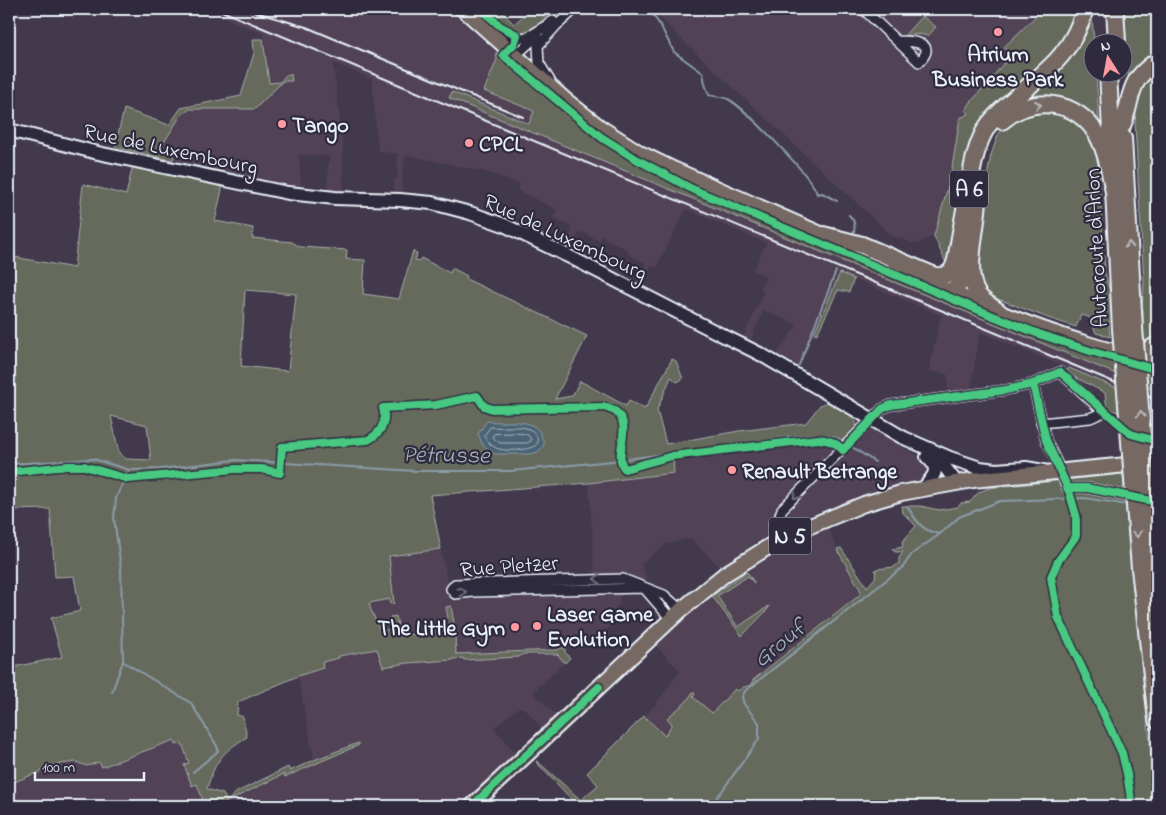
<svg xmlns="http://www.w3.org/2000/svg" width="1166" height="815" font-family="'Indie Flower',sans-serif">
	<style>
		.built { fill: #514356; fill-rule: evenodd }
		.green { fill: #666b5d; stroke: #a7aeaa; fill-rule: evenodd }
		.water { fill: #4b6475; stroke: #8a9ca9 }
		.lines { fill: none; stroke-linecap: round; stroke-linejoin: round }
		.shore { stroke: #a9b9c4; stroke-width: 1 }
		.stream { stroke: #8a9ca9; stroke-width: 2 }
		.street-casing { stroke: #e8f1f8; stroke-width: 12 }
		.secondary-casing { stroke: #e8f1f8; stroke-width: 16 }
		.primary-casing { stroke: #e8f1f8; stroke-width: 18 }
		.highway-casing { stroke: #e8f1f8; stroke-width: 20 }
		.street { stroke: #2f2a3d; stroke-width: 9 }
		.secondary { stroke: #2f2a3d; stroke-width: 12 }
		.primary { stroke: #766964; stroke-width: 14 }
		.highway { stroke: #766964; stroke-width: 16 }
		.rail { stroke: #e8f1f8; stroke-width: 2 }
		.highway-bridge-casing { stroke: #e8f1f8; stroke-width: 20; stroke-linecap: butt }
		.highway-bridge { stroke: #766964; stroke-width: 16 }
		.cycleway-casing { stroke: #2f2a3d; stroke-width: 11 }
		.cycleway { stroke: #46c982; stroke-width: 8 }
		.oneway { stroke: #babbbd }
		.oneway2 { stroke: #70707e }
		.poi-dot { fill: #ff9aa2; stroke: #2f2a3d; stroke-width: 2 }
		.labels { text-anchor: middle; stroke-width: 4.5; stroke-linejoin: round; paint-order: stroke }
		.shield { fill: #2f2a3d; stroke: #b0b5c0; stroke-width: 1 }
		.shield-label { font-size: 21px; font-weight: bold; fill: #e8f1f8 }
		.poi-label { font-size: 22px; font-weight: bold; fill: #e8f1f8; stroke: #2f2a3d; text-anchor: start }
		.street-label { font-size: 22px; fill: #e8f1f8; stroke: #2f2a3d }
		.water-label { font-size: 24px; font-style: italic; fill: #a9b9c4; stroke: #2f2a3d }
	</style>
	<rect width="100%" height="100%" fill="#43394c"/>
	<filter id="ink" filterUnits="userSpaceOnUse"><feTurbulence type="fractalNoise" baseFrequency=".02" numOctaves="2"/><feDisplacementMap in="SourceGraphic" scale="10" xChannelSelector="R" yChannelSelector="G"/><feConvolveMatrix kernelMatrix="1 2 1 2 8 2 1 2 1" color-interpolation-filters="sRGB"/></filter>
	<g filter="url(#ink)">
		<path class="built" d="M204 9H256L263 11 264 9H448L496 52 497 59 485 91 534 111 529 124 452 92 450 98 1157 391V405L980 332 970 394 949 397 947 374 929 371 941 315 840 273 796 375 772 362 797 325 764 310 747 348 740 344 763 294 761 286 766 277 753 270 766 243 686 209 656 268 651 266 638 292 633 290 646 263 627 254 629 251 602 236 599 241 582 232 578 234 568 256 561 253 572 231V227L553 218 557 210 517 190 520 184 486 172 406 155 403 169 402 195 394 194V179H397L398 154 378 151 372 79 333 63 343 146V191L327 190 329 156 299 155 301 187 172 160 174 158 157 152 181 115 190 109H255L283 81H292L291 74 286 75 280 82 269 83 263 40 264 34Z
			M652 9H1043L1004 47 1012 54 966 110 969 114 934 236 917 244 892 236 679 37Z
			M852 417 927 461 929 465 928 472 923 478 881 498 825 519 837 549 862 592 753 679 752 685 738 692 712 713 693 697 695 694 667 718 672 724 665 736 644 716 656 704 680 671 649 639 770 538 757 542 739 554 721 569 691 538 663 545 664 546 641 564 647 580 652 585 620 596V604L612 613 618 619 588 647 565 648V652L570 658 533 692 563 722 549 735 525 709 519 707 494 728 522 760 472 806H218L284 774 285 776 359 745 358 743 314 760 298 676 323 668 322 662 339 658V656L455 636H452L450 630H452L446 607 450 629 400 636 396 616 391 629 380 631 377 620 371 614 369 602 389 599 394 603 389 555 441 549 447 580 453 592 623 587 622 579H595L589 483 673 473 672 456 818 439 829 441 856 421ZM749 573 755 585 748 575 717 596 738 627 768 607 742 635 712 596Z
			M174 740 182 743 189 763 184 765 192 786 197 784 205 806H9V784L60 764 76 762 87 766 99 762 102 767Z"/>
		<path class="green" d="M483 9H499L514 24 531 9H556C520 39 520 41 483 9Z
			M1043 9H1080L1077 19 1050 61 997 110 949 270 934 236 950 180 960 118 969 114 966 110 971 102 1012 54 1003 48Z
			M1124 9H1157V53L1131 80 1128 74Z
			M1088 14 1092 15 1094 42V72L1096 73 1099 121 1095 124 1021 99Z
			M922 16 936 27 928 36 919 34 904 36Z
			M253 39H263L269 83 280 82 286 75 291 74 292 81H283L255 109H190L181 115 158 152 172 153 174 158 172 160 115 147 124 109 169 125 181 108 241 96 254 53Z
			M496 52C540 90 583 129 633 159 686 192 746 214 804 239 882 272 959 307 1038 336 1077 350 1119 357 1157 372V391L449 98 452 92 529 124 534 111 484 91 497 59Z
			M1157 70V342L1145 345 1142 322 1143 321V309L1142 308 1144 282 1135 125C1136 101 1137 86 1157 70Z
			M1061 112 1080 127 1091 140 1096 153 1099 172 1105 273 1112 298 1113 321 1109 322 1110 337 1096 333 1089 317 1081 315 1076 327 1051 319 982 293 975 277 982 202 991 155 998 135 1009 121 1025 113Z
			M133 165 223 185 215 221 253 228 252 238 292 242 300 247 347 250 346 259 365 260 363 294 399 299 413 251 417 254 415 260 419 261 421 258 450 273 452 268 467 276 466 279 587 336 555 399 572 396 580 381 626 406 629 401 645 409 672 359 676 361 683 379 677 382 671 377 657 410 666 444 739 431 806 423 820 405 828 402C836 407 860 417 856 428 853 434 844 441 839 445L829 441 818 439 673 456 674 473 589 483 430 495 441 549 389 556 394 603 390 604 389 599 369 603C371 614 377 620 380 631L391 629 390 617 396 616 400 636 450 629 446 607 451 606 456 634 451 631 452 636H455L456 654 558 650 559 648H565V652L570 658 565 663 557 654H523L519 657 464 660 463 658 453 659V660L408 663 383 667 377 649 339 656V658L322 662 323 668 298 676 238 702 237 715 243 717 247 737C222 752 215 761 207 789L223 794 227 801 237 792 288 767 290 771 314 760 358 743 359 745 285 777 284 774 218 806H205L197 784 192 786 184 765 189 763 182 743 176 745 174 740 102 767 99 762 87 766 76 762 60 764 9 784V668L62 657 51 618 80 611 74 576 55 577 50 509 9 510V256L74 268 83 184 126 195ZM245 290 296 294 288 371 241 366ZM111 416 147 425 151 460 126 459 119 453Z
			M840 273 854 279 849 292 838 290 817 334 814 333Z
			M1069 368 1117 388 1119 412 1107 409 1105 393 1073 376 1068 377 1066 371Z
			M1123 474 1131 569 1157 806H578L536 762 537 761 581 800 598 785 587 773 644 716 665 736 672 724 667 718 686 702 693 692 695 694 693 697 712 713 735 689 738 691 744 687 752 685 753 680 862 593 837 549 841 548 867 587 875 578 876 569 894 567 899 563V558L903 552H895L892 549 903 547 902 542 916 526 903 513 902 506H920L939 510 958 507 961 503 970 502 979 492 989 488Z
			M745 573H748L755 584 748 576 717 596 738 627 769 606 768 609 742 636 712 596Z"/>
		<path class="water" d="M487 421C511 425 539 413 544 445L538 452 529 454H495L483 445 478 434Z"/>
		<g class="lines">
			<path class="shore" d="M491 427C507 429 537 420 538 443 533 451 504 452 496 448 490 445 487 441 484 436Z
				M514 433C521 434 530 432 531 441L527 443H500L492 437 494 434Z"/>
			<path class="stream" d="M649 9 660 25 674 52 703 73 705 84 709 95C715 96 723 97 728 99 743 106 815 180 817 194L822 193 837 201
				M849 215C855 221 856 226 853 235
				M799 365 836 271
				M849 445 875 462
				M9 464 93 459 130 470 161 469 235 460 416 471H511L612 461 791 437C809 435 830 432 845 442
				M907 506C917 521 921 531 940 534
				M124 662 191 703 217 746 218 751 193 772
				M112 692 123 661 121 569 114 518 116 498 129 470
				M710 806 722 791 759 739V723L744 704 742 697 745 691 903 567 912 554 940 534 959 517 1000 501 1085 498 1128 505"/>
			<g class="street-casing">
				<path id="street" d="M863 9 919 62C939 42 912 41 898 41
					M486 21C517 45 522 43 553 21
					M515 56 537 36
					M550 81 539 63 538 46 556 26 575 9
					M1033 384 1046 440 1057 463
					M1064 481 1067 488H1087L1157 502
					M785 538C781 527 777 520 782 509L882 409 891 405 1006 390 1033 384 1060 372 1104 412 1090 418 1041 423
					M671 619 644 588 473 592 455 594 451 589 455 584 623 579 664 595 681 610"/>
			</g>
			<g class="secondary-casing">
				<path id="secondary" d="M9 130 98 153 288 193 335 198 400 200 432 203 470 213 504 225 568 256 712 330 760 354 902 437 950 458 980 468 996 470 1026 468 1043 471
					M928 452 944 466 956 482
					M923 489C933 477 942 470 927 457"/>
			</g>
			<g class="primary-casing">
				<path id="primary" d="M463 9 564 99 601 128 640 153 675 170 832 239
					M895 268C959 296 1024 325 1091 345 1112 352 1135 356 1157 362
					M472 806 681 610 725 574 773 544 798 531 864 504 901 493 973 480 1157 462"/>
			</g>
			<g class="highway-casing">
				<path id="highway" d="M1115 9 1117 42
					M1108 72 1121 329
					M1002 121C1032 95 1077 99 1098 136 1107 153 1110 173 1114 192
					M1122 126C1134 94 1126 83 1157 61
					M1123 138 1134 328
					M978 195C979 223 962 272 978 295 982 301 992 307 999 312
					M823 235 862 245 935 276C948 277 953 272 956 260 960 238 964 215 968 193 972 170 975 146 987 127 994 116 1006 106 1016 97 1049 69 1073 52 1085 9
					M949 292C968 282 966 269 969 250
					M1114 351H1147L1157 345
					M1152 567 1157 621
					M1140 568 1157 720"/>
			</g>
			<use href="#street" class="street"/>
			<use href="#secondary" class="secondary"/>
			<use href="#primary" class="primary"/>
			<use href="#highway" class="highway"/>
			<path class="rail" d="M217 9 1157 400
				M245 9 306 27 523 117"/>
			<g class="highway-bridge-casing">
				<path id="highway-bridge" d="M1134 328 1152 567
					M1121 329 1140 568"/>
			</g>
			<use href="#highway-bridge" class="highway-bridge"/>
			<g class="cycleway-casing">
				<path id="cycleway" d="M481 9 500 26 517 35 514 44 503 55 601 137 636 159 692 189 993 316 1039 334 1090 351 1157 370
					M1033 384 1046 440 1069 491 1076 515V536L1058 561 1051 577 1058 617 1122 753 1127 774 1132 806
					M9 472 67 466H84L128 479 236 469H262L280 473 282 447 368 440C381 433 387 423 383 408L436 405 477 396 484 406 492 409 605 407C608 409 614 410 616 412 634 426 612 456 625 469L672 456 818 439C828 440 836 442 843 450L882 409 891 405 1006 390 1033 384 1060 372 1131 434 1157 441
					M1067 488H1087L1157 502
					M472 806 599 687"/>
			</g>
			<use href="#cycleway" class="cycleway"/>
		</g>
		<defs><path id="oneway-chevron" d="M-2-3.5L2.5 0L-2 3.5" fill="none" stroke-width="1.6" stroke-linecap="round" stroke-linejoin="round" transform="scale(1.25)"/></defs>
		<g class="oneway">
			<use href="#oneway-chevron" transform="translate(1038 105) rotate(-4)"/>
			<use href="#oneway-chevron" transform="translate(1129 245) rotate(-93)"/>
			<use href="#oneway-chevron" transform="translate(1141 414) rotate(-94)"/>
			<use href="#oneway-chevron" transform="translate(1137 534) rotate(86)"/>
		</g>
		<g class="oneway2">
			<use href="#oneway-chevron" transform="translate(796 496) rotate(135)"/>
			<use href="#oneway-chevron" transform="translate(597 579) rotate(179)"/>
			<use href="#oneway-chevron" transform="translate(463 592) rotate(-4)"/>
		</g>
	</g>
	<g class="poi-dot">
		<circle cx="998" cy="32" r="5"/>
		<circle cx="282" cy="124" r="5"/>
		<circle cx="469" cy="143" r="5"/>
		<circle cx="732" cy="470" r="5"/>
		<circle cx="537" cy="626" r="5"/>
		<circle cx="515" cy="627" r="5"/>
	</g>
	<g class="labels">
		<g class="shield">
			<rect x="950" y="170.5" width="38" height="37" rx="4"/>
			<rect x="769" y="517.5" width="42" height="37" rx="4"/>
		</g>
		<g class="shield-label">
			<text x="969" y="196">A 6</text>
			<text x="790" y="543">N 5</text>
		</g>
		<g class="poi-label">
			<text x="998" y="61" text-anchor="middle">Atrium<tspan x="998" dy="25">Business Park</tspan></text>
			<text x="292" y="132">Tango</text>
			<text x="479" y="151">CPCL</text>
			<text x="742" y="478">Renault Betrange</text>
			<text x="547" y="621">Laser Game<tspan x="547" dy="25">Evolution</tspan></text>
			<text x="505" y="635" text-anchor="end">The Little Gym</text>
		</g>
		<g class="street-label">
			<text transform="translate(171 148) rotate(12)" y="8">Rue de Luxembourg</text>
			<text transform="translate(566 236) rotate(25)" y="8">Rue de Luxembourg</text>
			<text transform="translate(1095 248) rotate(-93)" y="8">Autoroute d'Arlon</text>
			<text transform="translate(509 565) rotate(-4)" y="8">Rue Pletzer</text>
		</g>
		<g class="water-label">
			<text transform="translate(446 454) rotate(1)" y="8">Pétrusse</text>
			<text transform="translate(779 643) rotate(-39)" y="8">Grouf</text>
		</g>
	</g>
	<rect width="1166" height="815" fill="none" stroke="#2f2a3d" stroke-width="30"/>
	<rect x="15" y="15" width="1136" height="785" fill="none" stroke="#e8f1f8" stroke-width="2" filter="url(#ink)"/>
	<g transform="translate(1108 58) rotate(349)"><circle r="24" fill="#2f2a3d" stroke="#797a88"/>
	<path d="M0-4L9 19L0 12L-9 19Z" fill="#ff9aa2"/>
	<text y="-8" font-size="14" font-weight="bold" text-anchor="middle" fill="#e8f1f8">N</text>
	</g>
	<path d="M35 772v8h109v-8" fill="none" stroke="#e8f1f8" stroke-width="2.5"/>
	<text x="42" y="772" font-size="15" fill="#e8f1f8" stroke="#2f2a3d" stroke-width="4" paint-order="stroke">100 m</text>
</svg>
